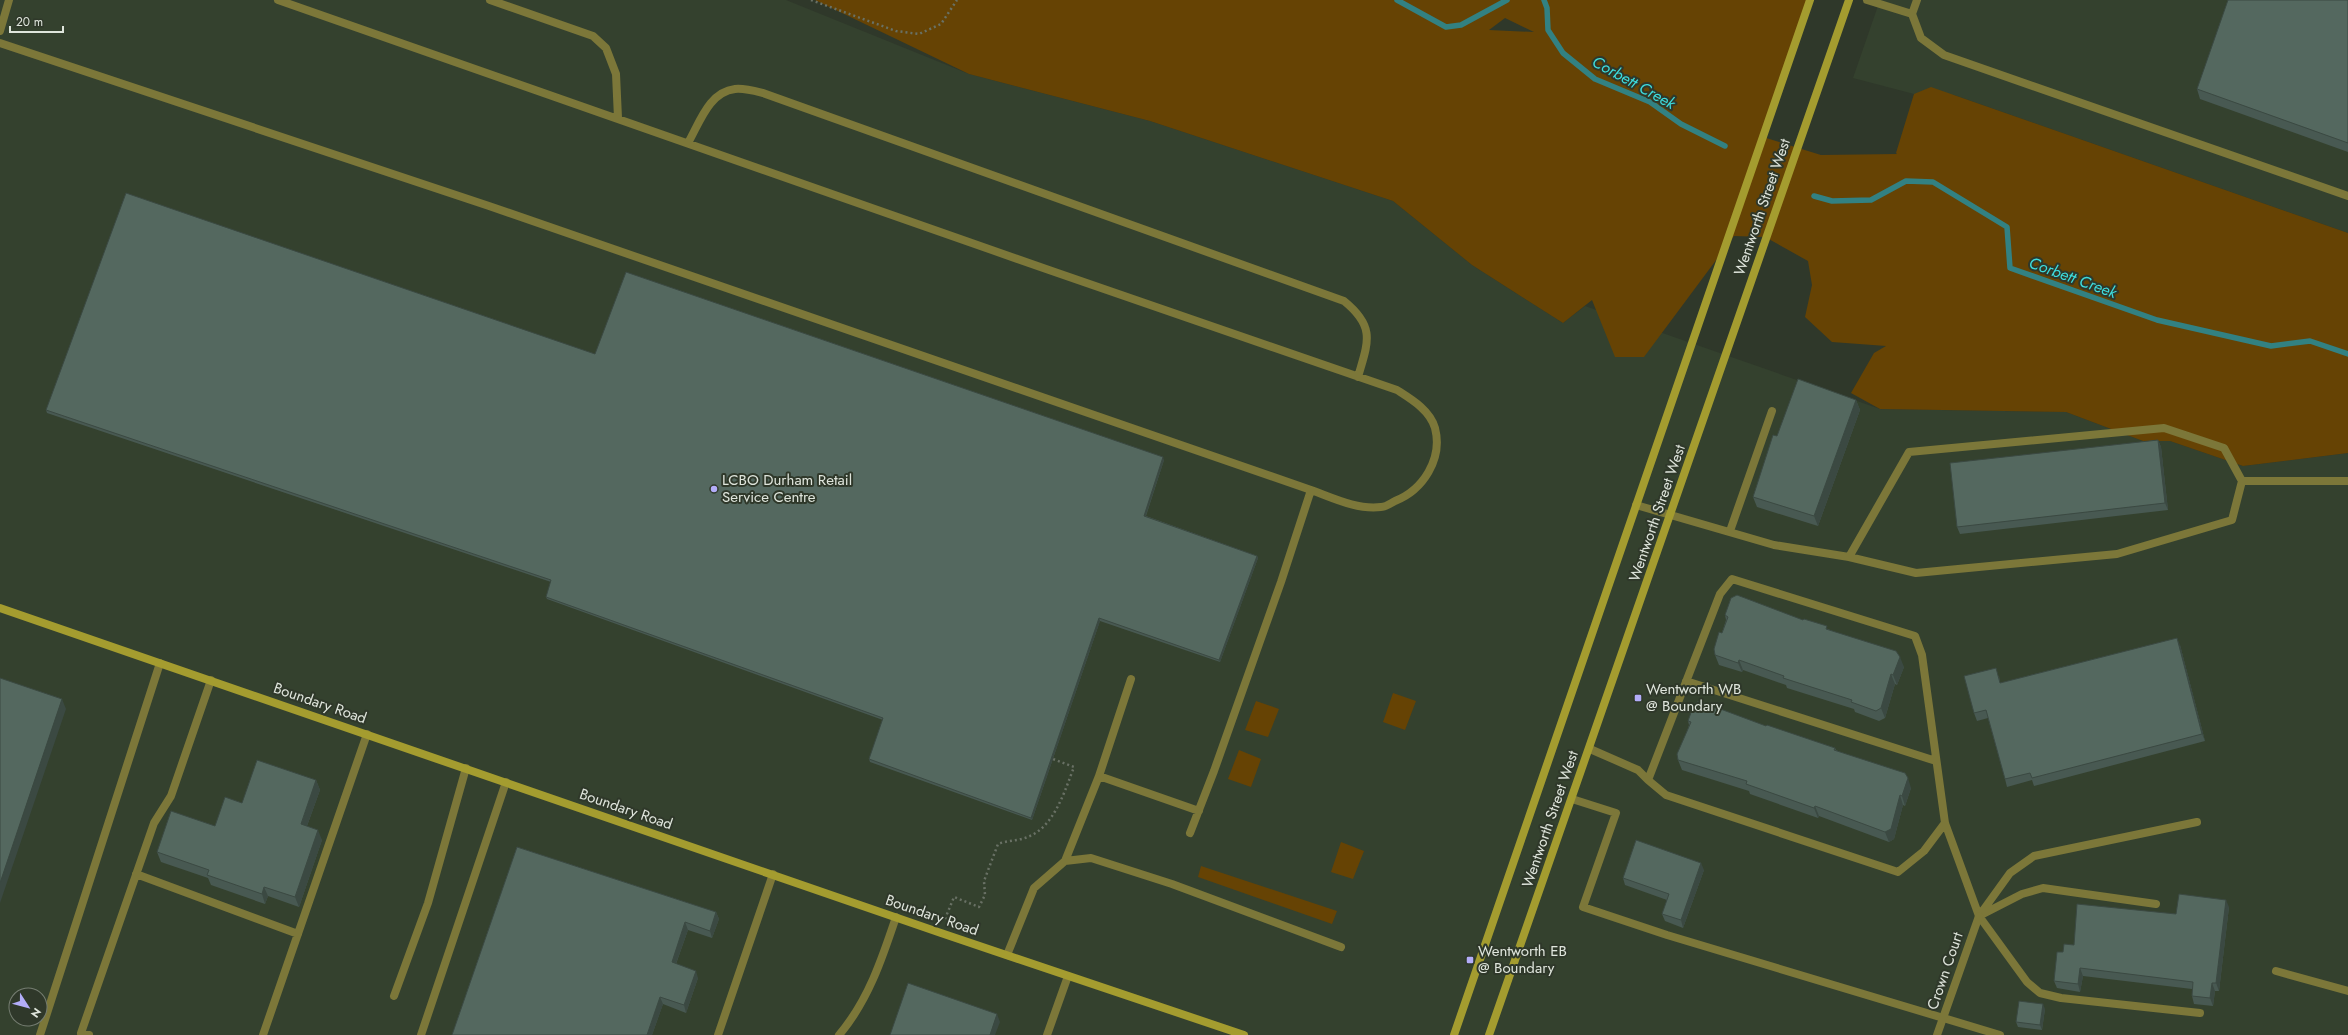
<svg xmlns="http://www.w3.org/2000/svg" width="2348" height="1035" font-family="Jost,sans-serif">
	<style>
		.built { fill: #34412e; fill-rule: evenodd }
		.green { fill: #664304; fill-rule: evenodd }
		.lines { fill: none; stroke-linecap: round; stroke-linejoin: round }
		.stream { stroke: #328182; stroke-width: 5.5 }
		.path { stroke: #697165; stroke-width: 2.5; stroke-dasharray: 2 3; stroke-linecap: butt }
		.lane { stroke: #7c7739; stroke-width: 8 }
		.street { stroke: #7c7739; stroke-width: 8 }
		.secondary { stroke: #a49c2f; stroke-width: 8 }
		.wall { fill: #485952 }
		.shaded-wall { fill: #3b4942 }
		.building { fill: #54685f; stroke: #3b4942 }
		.poi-dot { fill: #b3adf9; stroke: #2f382a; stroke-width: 1.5 }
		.labels { text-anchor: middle; stroke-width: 4; stroke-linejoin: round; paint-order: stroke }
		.street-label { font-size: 15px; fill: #dfe5dc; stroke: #2f382a }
		.poi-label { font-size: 15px; fill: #dfe5dc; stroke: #2f382a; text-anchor: start }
		.water-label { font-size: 16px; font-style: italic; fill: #3ddbdd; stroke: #2f382a }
	</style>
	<rect width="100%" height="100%" fill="#2f382a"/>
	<path class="built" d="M0 0H786L969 74 1150 121 1393 201 1472 265 1563 323 1585 306 1880 409 2066 412 2143 441H2170L2243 466 2348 453V1035H0ZM16 995H40V1019H16Z
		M1880 0H2348V233L1954 95 1914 94 1853 78Z"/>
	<path class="green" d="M815 0H1810L1763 137 1821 155 1897 154 1896 153 1914 94 1931 87 2348 233V453L2243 466 2170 441H2143L2066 412 1880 409 1851 393 1874 353 1886 346 1832 342 1805 317 1812 285 1808 261 1765 237 1734 236 1644 357H1615L1592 300 1563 323 1472 265 1393 201 1150 121 969 74ZM1505 18 1534 32 1489 30Z
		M1393 693 1416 701 1405 730 1383 722Z
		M1256 701 1279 709 1268 737 1245 730Z
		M1239 750 1261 759 1251 787 1228 779Z
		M1341 842 1364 851 1353 879 1331 872Z
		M1201 866 1337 911 1332 924 1198 877Z"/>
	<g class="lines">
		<path class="stream" d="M1397 0 1446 27 1461 25 1507 0
			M1544 0 1547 8 1548 30 1563 53 1595 79 1650 102 1681 124 1725 146
			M1814 196 1832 201 1871 200 1906 181 1933 182 2007 227 2010 268 2157 320 2271 346 2310 341 2348 354"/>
		<path class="path" d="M811 0 896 31 919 34 941 24 957 0
			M945 919 954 897 979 907 985 895 984 881 998 844C1008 840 1020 841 1030 836 1055 825 1065 790 1074 767L1053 759"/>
		<path class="lane" d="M278 0 1049 270 1397 390C1411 399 1430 410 1435 428 1443 459 1423 490 1395 501 1391 503 1386 507 1381 507 1357 510 1333 498 1311 490
			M490 0 593 36 606 48 616 74 618 118
			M1867 0 1912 14 1917 0
			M1912 14 1921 38 1944 55 2348 196
			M0 31 9 0
			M0 43 489 206 1311 490 1281 582 1214 771 1190 833
			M688 143C700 122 709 92 735 89 744 88 755 91 763 93L1344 301C1376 327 1368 342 1358 377
			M2242 481H2348
			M1636 505 1774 545 1849 557 1909 452 2164 428 2224 448 2242 481 2232 520 2117 554 1916 573 1849 557
			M1730 531 1772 411
			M1686 681 1936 761
			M1590 749 1638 770 1648 780
			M1099 776 1131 679
			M1572 799 1616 813 1583 907 1667 935 2000 1035
			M1945 823 1924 851 1898 872 1666 795 1648 780 1720 594 1732 579 1915 636 1922 655 1945 823 1979 916 2027 982 2040 993 2061 998 2200 1013
			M1065 861 1099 776 1199 811
			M136 874 298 934
			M1981 915 2022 894 2043 888 2156 904
			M1979 916 2010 873 2034 856 2197 822
			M1007 955 1034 888 1065 861 1091 858 1172 884 1341 947
			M2276 971 2348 991
			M394 996 428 903 466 768
			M40 1035 160 663
			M89 1035 81 1033 154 823 171 796 211 680
			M263 1035 367 734
			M421 1035 506 782
			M718 1035 773 874
			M839 1035C868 1001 882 959 896 917
			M1047 1035 1068 976"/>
		<path class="street" d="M1937 1035 1979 916"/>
		<path class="secondary" d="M0 608 941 933 1244 1035
			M1454 1035 1810 0
			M1489 1035 1849 0"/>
	</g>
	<path class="wall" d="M2348 0V152L2200 99 2197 89Z
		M595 354 1164 460 1146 516 1257 556 1258 558 1220 662 1100 621 1032 820 870 762 869 759 883 720 547 599 546 597 551 582 47 413 46 410Z
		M1856 400 1860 410 1818 526 1757 507 1753 497 1777 436Z
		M2158 440 2161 447 2168 510 1960 534 1957 527Z
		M1725 615 1803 620 1828 629 1904 667 1897 685 1895 684 1885 718 1879 721 1855 712 1854 709 1787 688 1786 685 1743 670 1742 672 1719 665 1715 655 1726 620Z
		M2180 645 2205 741 2034 786 2032 780 2007 787 2005 779 1988 718 1977 721 1974 713 1999 676 2000 683Z
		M1688 721 1766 726 1835 748 1836 750 1911 788 1905 806 1903 805 1894 839 1889 842 1819 816 1818 818 1750 794 1749 791 1682 770 1678 760 1689 725Z
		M316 780 320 790 307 826 322 840 299 907 268 896 265 904 211 885 208 878 161 862 157 852 215 826 242 803Z
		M517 847 716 912 719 919 712 938 688 930 676 964 698 978 686 1013 663 1004 652 1035H452Z
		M1704 870 1683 928 1665 921 1662 914 1667 900 1625 885 1623 878Z
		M2229 907 2219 991H2215L2213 1006 2194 1004 2192 996V989L2083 976 2080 992 2057 988 2054 981 2074 945 2176 914Z
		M2045 1009 2042 1030 2018 1027 2016 1022Z"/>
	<path class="shaded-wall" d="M1856 400 1860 410 1818 526 1814 516Z
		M2158 440 2161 447 2168 510 2165 503Z
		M1163 457 1164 460 1145 518 1144 516Z
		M1257 556 1258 558 1220 662 1219 660Z
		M1099 618 1100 621 1032 820 1031 818Z
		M2177 638 2180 645 2205 741 2202 734Z
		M1900 657 1904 667 1897 685 1893 675Z
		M1739 660 1743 670 1742 672 1738 663Z
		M1891 674 1895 684 1885 718 1881 708Z
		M62 699 66 709 0 903V883Z
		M1908 778 1911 788 1905 806 1902 796Z
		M316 780 320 790 304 834 301 824Z
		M1900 795 1903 805 1894 839 1889 842 1885 832Z
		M1815 806 1819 816 1818 818 1814 808Z
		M318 830 322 840 299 907 295 897Z
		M1701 863 1704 870 1683 928 1681 920Z
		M264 887 268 896 265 904 262 894Z
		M2226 900 2229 907 2219 991 2216 983Z
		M716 912 719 919 712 938 710 931Z
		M685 922 688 930 674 969 672 962Z
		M2080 968 2083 976 2080 992 2078 984Z
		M696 971 698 978 686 1013 684 1005Z
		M2212 983 2215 991 2213 1006 2210 998Z
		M660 997 663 1004 652 1035H647Z
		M2043 1004 2045 1009 2042 1030 2040 1025Z
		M997 1014 1000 1022 995 1035H990Z"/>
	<path class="building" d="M2228 0H2348V143L2197 89Z
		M126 193 595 354 626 272 1163 457 1144 516 1257 556 1219 660 1099 618 1031 818 869 759 883 718 546 597 551 580 46 410Z
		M1798 379 1856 400 1814 516 1753 497 1773 435 1777 436Z
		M2158 440 2165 503 1957 527 1950 463Z
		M1737 595 1803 620 1804 619 1827 626 1826 629 1896 651 1900 657 1893 675 1891 674 1881 708 1876 711 1851 702 1852 700 1783 678 1784 676 1739 660 1738 663 1715 655 1714 649 1719 632 1722 633 1728 617 1725 615 1731 598Z
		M2177 638 2202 734 2032 778 2030 773 2005 779 1986 710 1974 713 1964 676 1996 668 2000 683Z
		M0 678 62 699 0 883Z
		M1699 701 1766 726 1767 725 1835 748 1834 750 1905 773 1908 778 1902 796 1900 795 1891 829 1885 832 1815 806 1814 808 1746 784 1747 781 1678 760 1677 754 1691 722 1688 721 1694 704Z
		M257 760 316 780 301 824 318 830 295 897 264 887 262 894 207 875 209 870 157 852 171 811 215 826 225 797 242 803Z
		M1636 840 1701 863 1681 920 1662 914 1669 894 1623 878Z
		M517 847 716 912 710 931 685 922 672 962 696 971 684 1005 660 997 647 1035H452Z
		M2179 894 2226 900 2216 983H2212L2210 998 2192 996 2193 982 2080 968 2078 984 2054 981 2057 952H2063L2064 944 2074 945 2077 904 2176 914Z
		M908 983 997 1014 990 1035H890Z
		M2019 1001 2043 1004 2040 1025 2016 1022Z"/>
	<g class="poi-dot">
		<circle cx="714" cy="489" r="4"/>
		<rect x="1634" y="694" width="8" height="8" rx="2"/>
		<rect x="1466" y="956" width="8" height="8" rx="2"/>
	</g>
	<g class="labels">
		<g class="street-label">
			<text transform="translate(1762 207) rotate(-71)" y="5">Wentworth Street West</text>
			<text transform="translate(1657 513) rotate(-71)" y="5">Wentworth Street West</text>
			<text transform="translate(320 703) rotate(19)" y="5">Boundary Road</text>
			<text transform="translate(626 809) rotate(19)" y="5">Boundary Road</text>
			<text transform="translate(1550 819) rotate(-71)" y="5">Wentworth Street West</text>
			<text transform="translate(932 915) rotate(19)" y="5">Boundary Road</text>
			<text transform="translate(1945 971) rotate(-71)" y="5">Crown Court</text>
		</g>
		<g class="poi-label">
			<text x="722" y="485">LCBO Durham Retail<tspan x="722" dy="17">Service Centre</tspan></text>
			<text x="1646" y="694">Wentworth WB<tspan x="1646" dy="17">@ Boundary</tspan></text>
			<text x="1478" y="956">Wentworth EB<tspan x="1478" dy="17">@ Boundary</tspan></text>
		</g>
		<g class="water-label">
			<text transform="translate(1634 82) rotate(29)" y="6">Corbett Creek</text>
			<text transform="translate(2073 277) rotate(20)" y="6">Corbett Creek</text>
		</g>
	</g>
	<g transform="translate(28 1007) rotate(126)"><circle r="19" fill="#2f382a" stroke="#757d71"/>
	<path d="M0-3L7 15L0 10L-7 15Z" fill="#b3adf9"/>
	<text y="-6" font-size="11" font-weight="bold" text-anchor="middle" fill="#dfe5dc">N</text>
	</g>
	<path d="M10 26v6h53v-6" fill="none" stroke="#dfe5dc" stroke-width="2"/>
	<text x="16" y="26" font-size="12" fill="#dfe5dc" stroke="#2f382a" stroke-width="3" paint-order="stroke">20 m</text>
</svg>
